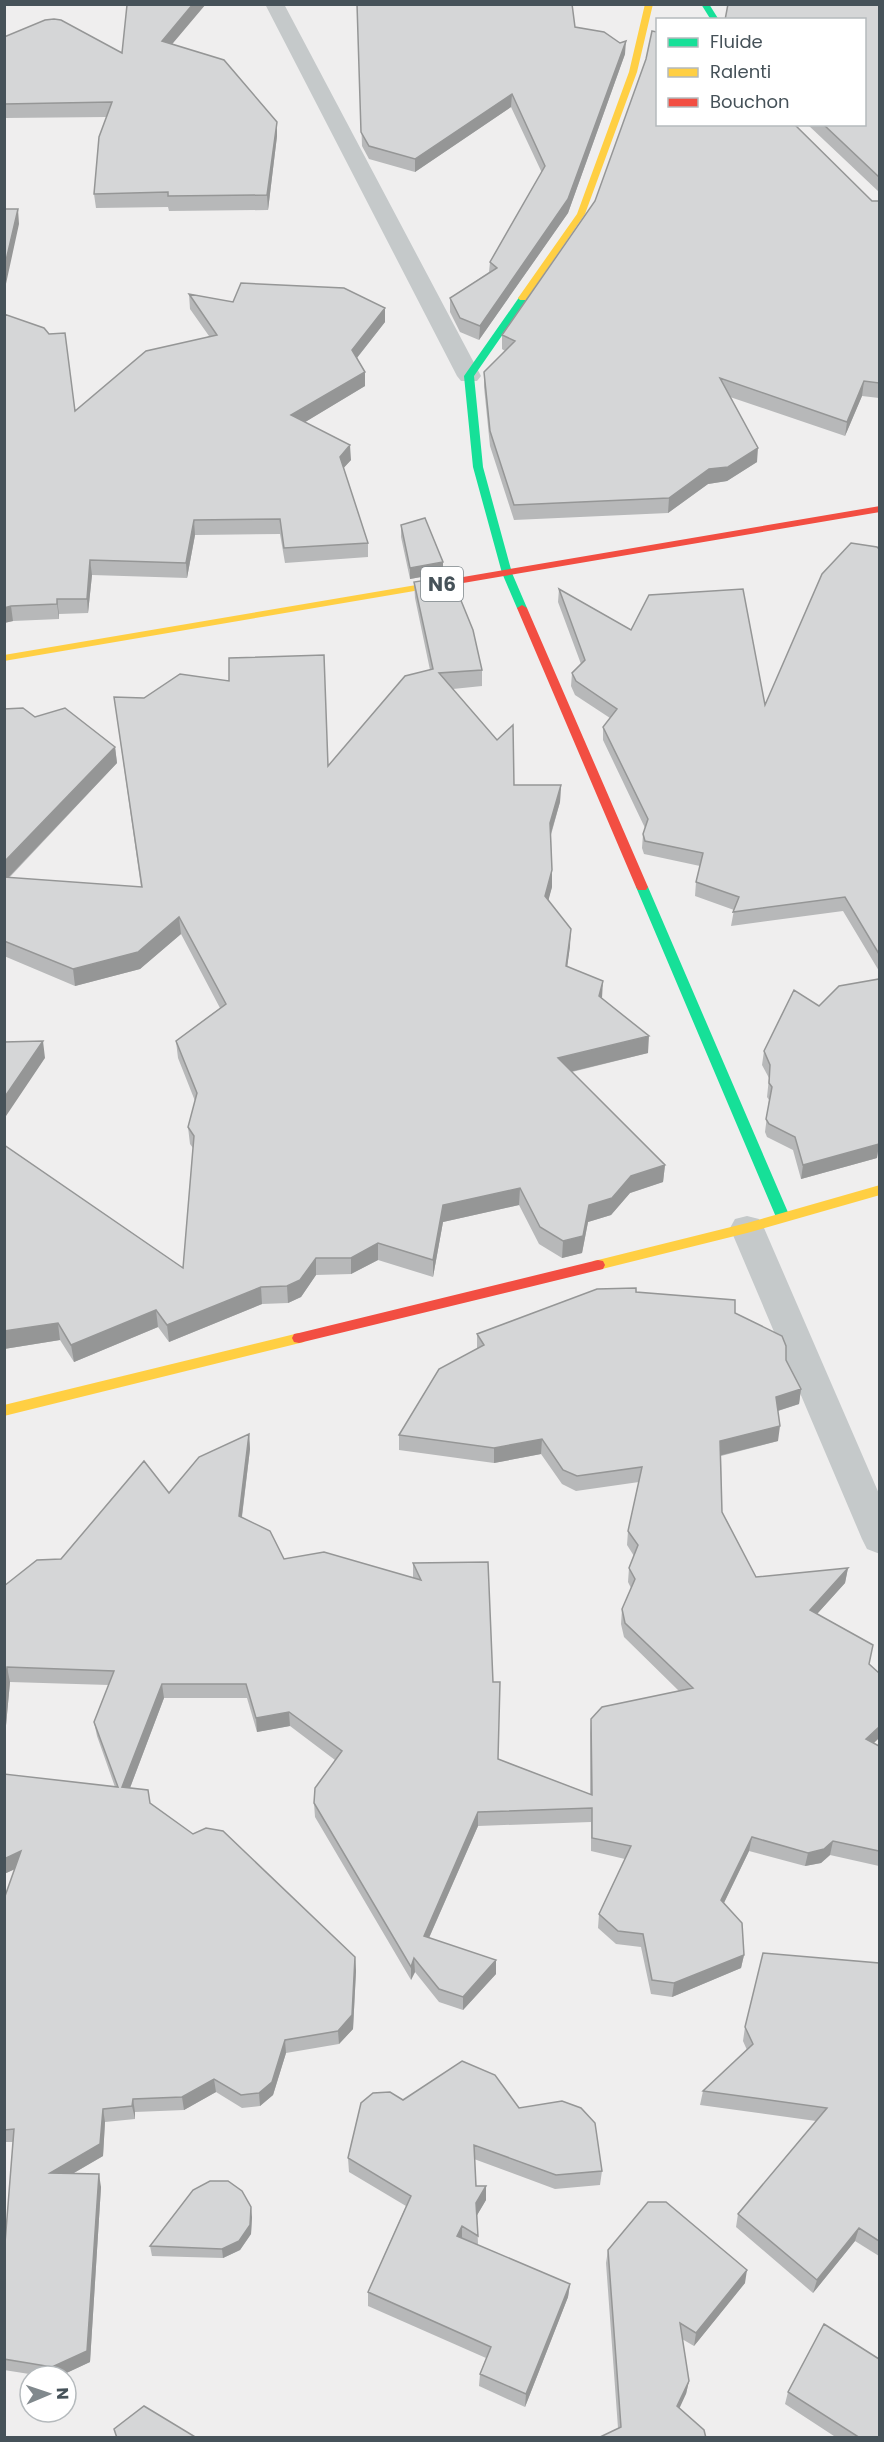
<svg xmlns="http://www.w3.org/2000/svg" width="884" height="2442" font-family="Poppins,sans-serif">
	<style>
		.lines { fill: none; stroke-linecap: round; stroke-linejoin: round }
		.street { fill: #c5c9ca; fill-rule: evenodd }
		.fast { fill: #16e098; fill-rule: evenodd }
		.slow { fill: #ffcf43; fill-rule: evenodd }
		.jam { fill: #f24e42; fill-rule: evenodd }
		.wall { fill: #b7b8b9 }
		.shaded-wall { fill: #959696 }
		.building { fill: #d5d6d7; stroke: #959696; stroke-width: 1.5 }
		.labels { text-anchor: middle; stroke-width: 4.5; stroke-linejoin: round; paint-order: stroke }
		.shield { fill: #fff; stroke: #7e868b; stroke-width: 1.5 }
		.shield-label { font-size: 20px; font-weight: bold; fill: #465259 }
	</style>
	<rect width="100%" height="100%" fill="#efeeee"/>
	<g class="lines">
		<path class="street" d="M265 4H284L481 376 477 381H461L457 376Z
			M747 1216 759 1219 764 1228 880 1496V1554L867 1549 862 1539 730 1228 735 1219Z"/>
		<path class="fast" d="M701 4H709L719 20H711Z
			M523 295 528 298 474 376 483 467 512 573 527 608 522 611 517 608 502 573 473 467 464 376 520 296Z
			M642 883 648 887 790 1217 788 1220 783 1222 776 1217 636 887Z"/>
		<path class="slow" d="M645 4H653L637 72 585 214 526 300H520L518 298 577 214 629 72Z
			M428 583 432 584V588L4 661V655Z
			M880 1185V1195L747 1233 598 1270 593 1269 591 1265 593 1261 598 1260 747 1223Z
			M299 1333 304 1334 306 1338 304 1342 4 1416V1405Z"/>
		<path class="jam" d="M880 506V512L428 589 423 586 428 583Z
			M522 605 527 608 648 887 646 890H638L636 887 517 608Z
			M598 1260 603 1261 605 1265 603 1269 299 1343 294 1342 292 1338 294 1334 299 1333Z"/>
	</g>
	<path class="wall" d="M357 4 575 27 625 54 568 213 479 340 460 332 450 312V298L489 272 490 262 542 173 511 107 415 172 369 159 362 146Z
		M879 4V192L807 124H864Z
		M4 37 122 53 172 44 277 136 268 210 169 211 168 207 96 208 94 194 107 117 4 118Z
		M872 201H879V398L862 396 845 436 730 397 757 462 727 481 708 484 668 513 514 520 490 446 484 387V372L505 351 502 349V335Z
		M189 294 233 302 385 308V322L357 358 365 372V386L305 422 351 460 343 468 368 543V557L285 563 280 534 195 535 187 578 92 575 88 613 59 614V619L13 621 4 623V314L75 411 209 336 190 309Z
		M401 525 443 573 410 579 401 537Z
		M879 549V971L843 911 731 926 734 910 695 896 696 882 700 866 644 854 642 848 643 834 645 828 603 740V727L610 718 575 695 571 686 572 673 581 664 558 602 559 589 765 705Z
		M414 582 482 670V686L453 689 514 785H561L560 802 551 835 552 887 548 900 570 946 567 967 602 998 648 1053 572 1072 665 1165 663 1182 630 1193 611 1215 588 1222 582 1253 562 1258 539 1244 519 1205 443 1222 433 1277 378 1260 351 1274 316 1275 301 1297 288 1303 262 1304 169 1342 158 1327 74 1362 60 1340 4 1349V1145L183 1268 193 1148 190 1144 188 1127 195 1101 178 1058 176 1041 220 1008 181 934 140 969 75 986 4 956V709L35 717 115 747 117 763 9 878 141 887 114 697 328 766 430 670 415 598Z
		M819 1006 879 1144 877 1158 801 1179 793 1150 767 1137 765 1132 769 1100 767 1097 769 1078 762 1065 764 1051Z
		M636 1292 735 1313 786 1360 801 1389 799 1404 778 1411V1441L721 1456 722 1512 756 1577 848 1568 845 1583 817 1614 879 1673V1738L874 1743 879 1746V1866L830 1855 821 1863 805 1866 749 1851 724 1903 744 1955 741 1968 672 1997 651 1994 641 1947 616 1944 598 1928 599 1914 625 1859 591 1851V1822L478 1826 429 1938 496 1974 463 2010 439 2002 415 1972 411 1980 315 1817 314 1803 335 1760 290 1726 257 1732 247 1698H164L130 1788 355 1957 356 1971 353 2029 339 2044 286 2053 273 2095 260 2106 242 2108 216 2092 184 2110 135 2112V2119L105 2122 103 2156 74 2173 101 2187 90 2362 60 2376H42L4 2370V2256L13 2142H4V1899L15 1869 4 1874 115 1787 97 1736 94 1722 109 1685 10 1682 4 1747V1586L61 1559 169 1493 249 1434 250 1449 242 1517 284 1559 413 1578V1563L493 1682 498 1759 590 1794V1733L591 1719 679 1691 624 1637 621 1624 622 1609 631 1588 628 1582 629 1568 634 1556 627 1545 628 1531 639 1482 576 1491 562 1484 541 1454 494 1463 399 1450V1435L477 1349V1334Z
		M879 1963V2256L855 2241 813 2293 736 2227 738 2214 816 2121 700 2105 703 2091 747 2050 743 2041 745 2027Z
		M403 2100 519 2108 602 2171 600 2185 555 2189 474 2159 476 2186 486 2200 477 2215 478 2245 570 2284 568 2297 525 2407 479 2386 480 2374 486 2358 368 2306V2292L406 2206 349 2172 348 2158Z
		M252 2217 251 2234 240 2250 223 2258 152 2256 150 2246Z
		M608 2250 745 2283 694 2346 682 2339 689 2381 686 2394 618 2428 606 2263Z
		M788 2392 879 2438H837L785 2404Z"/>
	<path class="shaded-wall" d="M193 4H206L163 55 162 41Z
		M626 41 625 54 568 213 479 340 480 326Z
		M512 94 511 107 415 172V159Z
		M277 122V136L268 210 267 195Z
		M18 209 19 224 4 293V269Z
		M385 308V322L352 364V350Z
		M365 372V386L292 430 291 415Z
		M864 381 862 396 845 436 847 422Z
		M350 445 351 460 340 472V457Z
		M758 448 757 462 727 481 708 484 668 513 669 498 709 469Z
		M194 520 195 535 187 578 186 563Z
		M90 560 92 575 88 613 87 599Z
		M443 562V573L410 579V568Z
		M57 599 59 614V619L57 604Z
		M11 606 13 621 4 623V608Z
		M115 747 117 763 4 882V862Z
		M561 785 560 802 549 840 550 823Z
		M552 870V887L545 913V896Z
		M179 917 181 934 140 969 75 986 73 969Z
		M571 929 570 946 565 983 566 966Z
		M603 981 602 998 599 996Z
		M649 1036 648 1053 557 1075 558 1058Z
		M43 1041 45 1058 4 1119V1098Z
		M879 1144 877 1158 801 1179 803 1165Z
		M665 1165 663 1182 630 1193 611 1215 588 1222 582 1253 562 1258 563 1241 589 1205 631 1176Z
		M520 1188 519 1205 443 1222 433 1277V1260L443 1205Z
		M378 1243V1260L351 1274V1258Z
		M316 1258V1275L301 1297 288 1303 287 1286Z
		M261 1287 262 1304 169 1342 167 1325Z
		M156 1310 158 1327 74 1362 71 1345Z
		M58 1323 60 1340 4 1349V1331Z
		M801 1389 799 1404 774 1412 776 1397Z
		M780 1426 778 1441 718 1456 720 1441Z
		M249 1434 250 1449 240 1531 239 1516Z
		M542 1439 541 1454 494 1463V1448Z
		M848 1568 845 1583 808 1624 810 1610Z
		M7 1667 10 1682 4 1747V1698Z
		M162 1684 164 1698 125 1801 122 1787Z
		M289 1712 290 1726 257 1732 256 1718Z
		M879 1727V1738L863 1753 866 1739Z
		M478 1812V1826L424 1949V1936Z
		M752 1837 749 1851 719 1913 721 1900Z
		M833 1841 830 1855 821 1863 805 1866 808 1853Z
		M21 1851 24 1865 4 1874V1859Z
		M744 1955 741 1968 672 1997 674 1983Z
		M355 1957 356 1971 353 2029 339 2044 338 2031Z
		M414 1958 415 1972 411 1980V1967Z
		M496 1960V1974L463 2010V1997Z
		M285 2040 286 2053 273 2095 260 2106 259 2093Z
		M214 2079 216 2092 184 2110 182 2097Z
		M133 2099 135 2112V2119L132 2106Z
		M103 2109 105 2122 103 2156 53 2185 50 2173Z
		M99 2174 101 2187 90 2362 60 2376H55L52 2367Z
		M486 2186V2200L476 2217V2203Z
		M251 2207 252 2217 251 2234 240 2250 223 2258 222 2249Z
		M462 2226V2240L457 2236Z
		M859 2228 855 2241 813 2293 817 2280Z
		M747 2270 745 2283 694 2346 696 2333Z
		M570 2284 568 2297 525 2407 526 2394Z
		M689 2381 686 2394 675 2418 677 2406Z"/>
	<path class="building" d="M193 4 162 41 224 60 277 122 267 195 168 196V192L94 194 99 137 112 102 4 104V37L45 20 54 19 61 20 122 53 127 5Z
		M357 4H572L575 27 604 32 620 43 626 41 568 199 480 326 460 318 450 298 497 268 490 262 545 166 512 94 415 159 369 146 361 132Z
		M728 4H879V177L823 124H864V20H725Z
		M652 31 657 32V124H794L872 201H879V383L864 381 847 422 720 378 758 448 728 467 709 469 669 498 514 505 490 431 484 372 515 341 502 335 595 201 646 59Z
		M4 209H18L4 269Z
		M241 283 344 288 385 308 352 350 365 372 291 415 350 445 340 457 368 543 284 548 280 519 194 520 186 563 90 560 87 599H57V604L11 606 4 608V314L44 328 49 334 65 333 75 411 146 351 217 335 189 294 233 302Z
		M425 518 443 562 410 568 401 525Z
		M851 543 877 547 879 549V954L845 897 733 912 739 897 696 882 703 853 645 841 643 834 648 819 603 727 617 709 576 681 572 673 585 660 559 589 631 630 649 595 743 589 765 705 822 574Z
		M451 576 473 630 482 670 439 673 497 740 513 725 514 785H561L550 823 552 870 545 896 571 929 566 966 603 981 599 996 649 1036 558 1058 665 1165 631 1176 612 1198 589 1205 583 1236 563 1241 540 1227 520 1188 443 1205 433 1260 378 1243 351 1258H316L300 1280 287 1286 261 1287 167 1325 156 1310 71 1345 58 1323 4 1331V1145L183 1268 194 1136 188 1127 197 1093 176 1041 226 1004 179 917 138 952 73 969 4 941V877L142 887 114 697 144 698 180 674 229 681V658L324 655 328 766 405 676 433 669 414 582Z
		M23 708 35 717 65 708 115 747 4 862V709Z
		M879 979V1144L803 1165 795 1137 769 1124 766 1119 772 1087 769 1083 770 1065 764 1051 794 990 819 1006 839 986Z
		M43 1041 4 1098V1042Z
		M636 1288V1292L735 1300V1313L782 1336 786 1346V1360L801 1389 776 1397 780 1426 720 1441 722 1512 756 1577 848 1568 810 1610 873 1645 869 1664 879 1673V1727L866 1739 879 1746V1851L833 1841 824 1849 808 1853 752 1837 721 1900 742 1923 744 1955 674 1983 652 1980 643 1934 618 1931 599 1914 631 1846 592 1838V1808L478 1812 424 1936 496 1960 463 1997 439 1989 414 1958 411 1967 314 1803 315 1788 342 1751 289 1712 256 1718 246 1684H162L122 1787 148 1790 150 1803 193 1834 206 1828 223 1831 355 1957 352 2015 338 2031 285 2040 272 2082 259 2093 241 2095 214 2079 182 2097 133 2099 132 2106 103 2109 100 2144 50 2173 99 2174 87 2351 52 2367 4 2359V2256L14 2129 4 2130V1899L21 1851 4 1859V1774L118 1787 94 1722 114 1671 7 1667 4 1698V1586L37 1560 61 1559 144 1461 169 1493 199 1457 249 1434 239 1516 270 1531 284 1559 324 1552 421 1580 413 1563 488 1562 493 1682H500L498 1759 592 1795 591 1719 602 1707 693 1688 625 1623 622 1609 635 1579 629 1568 638 1545 628 1531 642 1467 577 1476 563 1470 542 1439 494 1448 399 1435 439 1369 484 1345 477 1334 597 1289Z
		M763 1953 879 1963V2241L859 2228 817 2280 738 2214 827 2108 703 2091 753 2044 745 2027Z
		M462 2061 495 2075 519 2108 562 2101 581 2108 595 2123 602 2171 556 2175 474 2145 476 2186H486L476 2203 478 2236 462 2226 457 2236 570 2284 526 2394 480 2374 491 2347 368 2292 411 2196 348 2158 361 2103 373 2093 390 2092 403 2100Z
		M210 2181H228L242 2191 251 2207 250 2225 239 2241 222 2249 150 2246 193 2190Z
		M648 2202H666L747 2270 696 2333 680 2323 689 2381 677 2406 704 2430 706 2438H598L621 2427 608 2250Z
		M824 2324 879 2359V2438H860L788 2392Z
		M144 2406 197 2438H117L114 2429Z"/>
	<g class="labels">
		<rect class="shield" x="421" y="567" width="42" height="34" rx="4.5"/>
		<g class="shield-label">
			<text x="442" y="591">N6</text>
		</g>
	</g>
	<rect width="884" height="2442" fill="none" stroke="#465259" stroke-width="12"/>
	<rect x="656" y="18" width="210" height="108" fill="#ffffff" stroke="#b5babd" stroke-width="1.5"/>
	<rect x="668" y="38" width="30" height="9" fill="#16e098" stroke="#b5babd" stroke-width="1.5"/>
	<text x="710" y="48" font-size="18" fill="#465259">Fluide</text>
	<rect x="668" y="68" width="30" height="9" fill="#ffcf43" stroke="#b5babd" stroke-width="1.5"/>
	<text x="710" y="78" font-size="18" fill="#465259">Ralenti</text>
	<rect x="668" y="98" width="30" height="9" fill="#f24e42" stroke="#b5babd" stroke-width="1.5"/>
	<text x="710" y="108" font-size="18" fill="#465259">Bouchon</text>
	<g transform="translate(48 2394) rotate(88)"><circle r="28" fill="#ffffff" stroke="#b5babd" stroke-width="1.5"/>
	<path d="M0-4.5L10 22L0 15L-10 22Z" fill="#81898d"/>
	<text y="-9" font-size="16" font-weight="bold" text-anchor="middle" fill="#465259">N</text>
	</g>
</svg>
